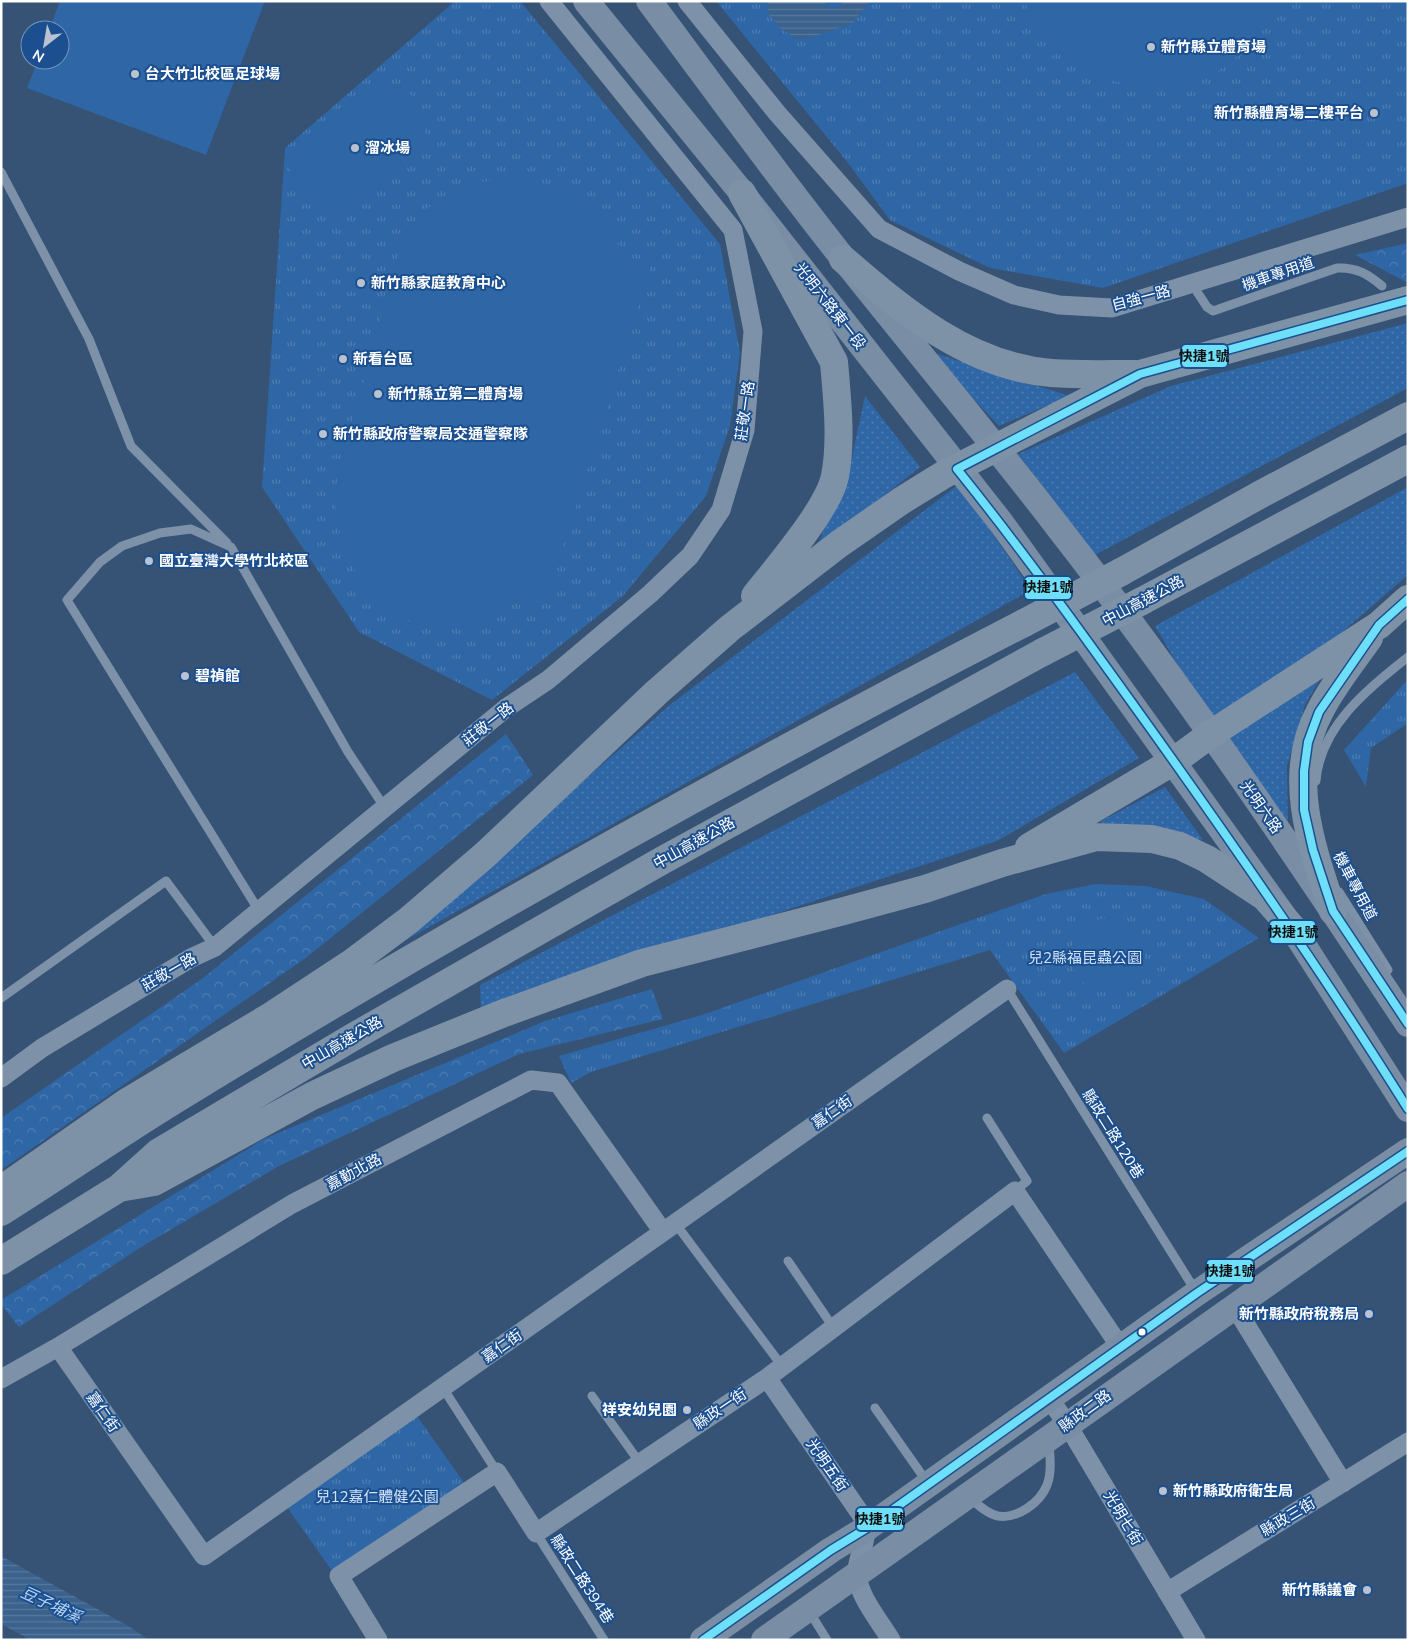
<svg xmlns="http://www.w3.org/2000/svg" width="1409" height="1641" font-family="Mulish,'Noto Sans TC',sans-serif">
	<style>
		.grass { fill: url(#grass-dots) }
		.forest { fill: url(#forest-crowns) }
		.park { fill: url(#park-tufts) }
		.pitch { fill: #2f66a5 }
		.water { fill: url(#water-rules) }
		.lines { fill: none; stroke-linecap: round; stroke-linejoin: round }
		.lane { stroke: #7d92a8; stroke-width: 9 }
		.street { stroke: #7d92a8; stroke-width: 19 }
		.secondary { stroke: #798da4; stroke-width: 26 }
		.highway { stroke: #7e92a7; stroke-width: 28 }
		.highway-bridge { stroke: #7e92a7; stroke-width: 28 }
		.bus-1-casing { stroke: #1b4f8f; stroke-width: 11 }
		.bus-1 { stroke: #6ddff8; stroke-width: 8 }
		.poi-dot { fill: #b9c2ce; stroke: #1b4f8f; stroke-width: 2 }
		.bus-dot { fill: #fff; stroke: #1b4f8f; stroke-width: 2 }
		.labels { text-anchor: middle; stroke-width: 4; stroke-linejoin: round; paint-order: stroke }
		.poi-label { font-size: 15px; font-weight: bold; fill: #fff; stroke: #1b4f8f; text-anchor: start }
		.street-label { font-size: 15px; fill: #fff; stroke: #1b4f8f }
		.park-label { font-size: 15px; fill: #cfe3fa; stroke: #1b4f8f }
		.water-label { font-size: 16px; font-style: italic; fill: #b5d3f5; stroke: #1b4f8f }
		.line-badge { stroke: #1b4f8f; stroke-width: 2 }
		.pale-badge-label { font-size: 14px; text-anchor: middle; font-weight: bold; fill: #111 }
	</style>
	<defs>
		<pattern id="grass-dots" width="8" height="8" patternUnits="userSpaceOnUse" patternTransform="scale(1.25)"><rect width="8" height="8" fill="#2f66a5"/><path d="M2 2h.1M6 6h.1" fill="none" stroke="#4e7db2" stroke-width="1.8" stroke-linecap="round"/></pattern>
		<pattern id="forest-crowns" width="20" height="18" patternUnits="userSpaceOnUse" patternTransform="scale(1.25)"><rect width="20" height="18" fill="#2f66a5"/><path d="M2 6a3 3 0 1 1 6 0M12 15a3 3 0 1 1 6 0" fill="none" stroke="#4e7db2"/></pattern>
		<pattern id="park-tufts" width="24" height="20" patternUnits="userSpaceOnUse" patternTransform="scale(1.25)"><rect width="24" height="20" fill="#2f66a5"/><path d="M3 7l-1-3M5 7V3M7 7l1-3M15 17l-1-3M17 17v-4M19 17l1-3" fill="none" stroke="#4e7db2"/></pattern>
		<pattern id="water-rules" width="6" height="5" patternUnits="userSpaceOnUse" patternTransform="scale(1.25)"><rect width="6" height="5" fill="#3b618d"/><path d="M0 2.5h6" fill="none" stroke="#58799e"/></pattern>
	</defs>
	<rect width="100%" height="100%" fill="#365274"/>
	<path class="grass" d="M1408 323V388L1095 555 1018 454 1171 386Z
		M928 351 1070 396 999 426Z
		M865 396 920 467 816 550 852 457Z
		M959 484 1031 590 397 945 671 704Z
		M1408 487V575L1341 633 1214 727 1155 626Z
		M1327 667 1305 705 1287 766 1288 830 1226 736Z
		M1075 672 1139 758 999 840 481 1011 480 985Z
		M1165 787 1203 840 1099 822Z"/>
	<path class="forest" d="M1408 243V281L1406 282 1355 255Z
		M506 734 533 775 307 957 1 1170V1118L203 978Z
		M652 989 663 1019 519 1054 279 1166 143 1246 19 1327 1 1304V1300L264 1139 545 1021Z"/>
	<path class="park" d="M455 1H520L720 244 740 353 730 426 706 496 623 596 492 700 359 632 262 487 285 148Z
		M716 1H1408V183L1103 288 990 268 890 220 848 163Z
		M1408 679V723L1371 748 1366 787 1344 750Z
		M1095 884 1146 886 1204 899 1259 938 1064 1053 990 950 591 1072 571 1083 559 1056 702 1015 1046 894Z
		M417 1416 467 1487 337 1578 287 1507Z"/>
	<path class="pitch" d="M60 1H265L206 155 27 88 38 60H60V30H49Z
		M1025 1H1287C1265 29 1239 60 1208 77 1175 95 1107 86 1076 66 1057 53 1030 24 1025 1Z
		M377 86C398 89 420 90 422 117 423 122 425 131 424 136 419 152 359 195 343 208L332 210 312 207 292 180 290 165 295 148 367 89Z
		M513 178 563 187 604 218 625 257 652 262 546 602 523 596 472 626 434 630 392 614 365 589 342 548 334 493 400 246 422 212 464 184Z
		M1071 955a37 37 0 1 1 74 0a37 37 0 1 1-74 0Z"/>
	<path class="water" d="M768 1H824C829 11 839 10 844 1H870L853 23 807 39 796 38 781 29 768 13Z
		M1 1556 130 1627 149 1640H31L1 1624Z"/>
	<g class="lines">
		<path class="lane" d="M1 172 89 339 131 446 227 543
			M1192 284 1207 307 1213 311 1337 268C1356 267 1368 274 1382 286
			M1316 781C1320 727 1368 688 1408 657
			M1339 892 1388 970
			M259 911 67 600 100 562 122 546 160 533 191 529 231 547 348 752 385 808
			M1007 989 1195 1290
			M1 998 166 881 215 947
			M987 1118 1027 1181 1015 1191
			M675 1223 782 1366
			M788 1261 833 1327
			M443 1388 497 1472
			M592 1396 640 1463
			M875 1408 927 1482
			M969 1497C977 1504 987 1514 998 1516 1017 1519 1040 1503 1047 1485 1052 1472 1050 1457 1049 1443
			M536 1533 604 1640
			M809 1611 827 1640"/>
		<path class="street" d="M687 1 777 113 879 229 959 271 1014 295 1059 305 1112 308 1408 217
			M1 1078 42 1048 191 958 215 947 506 708 548 680 650 594 690 556 721 510 745 430 753 331 733 230 549 1
			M1235 1307 1343 1483
			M58 1347 204 1556 1007 989
			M767 1378 862 1516C872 1540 857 1551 857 1573 858 1596 879 1620 891 1640
			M1 1379 58 1347 292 1204 531 1080 558 1083 663 1232
			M1049 1398 1067 1424 1196 1640
			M1167 1592 1408 1442
			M378 1640 339 1576 497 1472 536 1533 767 1378 1015 1191 1121 1348"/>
		<path class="secondary" d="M586 1 742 193 1002 524 1293 929 1408 1109
			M649 1C714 88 778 177 846 262 916 350 989 437 1058 527 1183 687 1296 855 1408 1024
			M703 1640 831 1550 867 1528 1197 1293 1408 1151
			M764 1640 1408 1184"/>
		<path class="highway" d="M742 193 834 362C837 398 842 440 835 476 829 508 777 568 755 596
			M843 259C903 311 968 366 1051 373 1079 375 1108 374 1136 374
			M1121 572 1263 493 1408 416
			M1142 601 1408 459
			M1029 847 1174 761 1211 734 1379 625 1408 599
			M1333 911C1312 848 1285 775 1320 711 1333 685 1352 662 1369 638
			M119 1188 154 1182 312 1096 393 1058 504 1013 642 963 844 911 925 889 1002 863 1096 837 1152 839 1180 846 1207 859 1265 897 1293 929
			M1 1190 127 1102 271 1016 353 962 409 920 486 854 657 692 730 628 839 544 901 501 943 475 1140 374 1408 300
			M1 1212C63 1173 123 1131 186 1093 459 926 739 770 1024 623
			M1 1261 119 1188 159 1152 353 1037 663 860 1043 652"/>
		<path class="highway-bridge" d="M1024 623 1121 572
			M1043 652 1142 601"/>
		<g class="bus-1-casing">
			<path id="bus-1" d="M1408 300 1140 374 957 469C1023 551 1084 636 1145 721 1236 848 1325 976 1408 1109
				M1408 599 1379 625 1319 712 1308 742 1304 771V810L1313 850 1333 911 1408 1024
				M703 1640 831 1550 867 1528 1197 1293 1408 1151"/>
		</g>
		<use href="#bus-1" class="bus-1"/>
	</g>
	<g class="poi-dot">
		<circle cx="1151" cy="47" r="5"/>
		<circle cx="135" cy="74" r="5"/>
		<circle cx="1374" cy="113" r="5"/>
		<circle cx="355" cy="148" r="5"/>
		<circle cx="361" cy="283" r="5"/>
		<circle cx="343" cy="359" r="5"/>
		<circle cx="378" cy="394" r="5"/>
		<circle cx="323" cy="434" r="5"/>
		<circle cx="149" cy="561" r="5"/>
		<circle cx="185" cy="676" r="5"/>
		<circle cx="1369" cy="1314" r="5"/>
		<circle cx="687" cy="1410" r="5"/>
		<circle cx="1163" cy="1491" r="5"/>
		<circle cx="1367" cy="1590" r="5"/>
	</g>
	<circle class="bus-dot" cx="1142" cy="1332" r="4.5"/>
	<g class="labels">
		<g class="poi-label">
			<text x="1161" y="52">新竹縣立體育場</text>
			<text x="145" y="79">台大竹北校區足球場</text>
			<text x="1364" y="118" text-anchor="end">新竹縣體育場二樓平台</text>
			<text x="365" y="153">溜冰場</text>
			<text x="371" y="288">新竹縣家庭教育中心</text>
			<text x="353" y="364">新看台區</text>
			<text x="388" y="399">新竹縣立第二體育場</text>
			<text x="333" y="439">新竹縣政府警察局交通警察隊</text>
			<text x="159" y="566">國立臺灣大學竹北校區</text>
			<text x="195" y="681">碧禎館</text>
			<text x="1359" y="1319" text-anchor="end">新竹縣政府稅務局</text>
			<text x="677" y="1415" text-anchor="end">祥安幼兒園</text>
			<text x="1173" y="1496">新竹縣政府衛生局</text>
			<text x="1357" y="1595" text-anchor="end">新竹縣議會</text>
		</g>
		<g class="street-label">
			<text transform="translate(1278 274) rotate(-19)" y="5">機車專用道</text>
			<text transform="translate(1141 298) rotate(-15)" y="5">自強一路</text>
			<text transform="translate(830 306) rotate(52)" y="5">光明六路東一段</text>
			<text transform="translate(745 411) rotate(-82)" y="5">莊敬一路</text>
			<text transform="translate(1143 601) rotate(-28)" y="5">中山高速公路</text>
			<text transform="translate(488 724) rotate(-38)" y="5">莊敬一路</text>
			<text transform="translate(1261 807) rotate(55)" y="5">光明六路</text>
			<text transform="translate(694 843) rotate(-29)" y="5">中山高速公路</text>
			<text transform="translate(1355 886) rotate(62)" y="5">機車專用道</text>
			<text transform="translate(169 972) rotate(-30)" y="5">莊敬一路</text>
			<text transform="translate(342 1043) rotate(-30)" y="5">中山高速公路</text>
			<text transform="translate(832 1112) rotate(-35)" y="5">嘉仁街</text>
			<text transform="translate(1113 1134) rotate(58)" y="5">縣政二路120巷</text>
			<text transform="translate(354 1172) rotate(-28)" y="5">嘉勤北路</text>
			<text transform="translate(502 1346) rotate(-35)" y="5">嘉仁街</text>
			<text transform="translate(720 1409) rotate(-34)" y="5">縣政一街</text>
			<text transform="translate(1085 1411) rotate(-36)" y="5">縣政二路</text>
			<text transform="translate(103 1412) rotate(55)" y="5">嘉仁街</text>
			<text transform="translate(827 1465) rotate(55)" y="5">光明五街</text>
			<text transform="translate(1288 1517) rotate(-31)" y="5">縣政三街</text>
			<text transform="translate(1123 1518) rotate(59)" y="5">光明七街</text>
			<text transform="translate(582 1579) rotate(57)" y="5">縣政二路394巷</text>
		</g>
		<g class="park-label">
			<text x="1085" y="963">兒2縣福昆蟲公園</text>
			<text x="377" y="1502">兒12嘉仁體健公園</text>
		</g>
		<g class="water-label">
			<text transform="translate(51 1604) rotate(25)" y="6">豆子埔溪</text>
		</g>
	</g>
	<g class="line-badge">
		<rect x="1181" y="344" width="47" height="24" rx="5" fill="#6ddff8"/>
		<rect x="1024" y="576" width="48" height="24" rx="5" fill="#6ddff8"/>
		<rect x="1269" y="920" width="47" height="24" rx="5" fill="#6ddff8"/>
		<rect x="1206" y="1259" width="48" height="24" rx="5" fill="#6ddff8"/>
		<rect x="856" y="1507" width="48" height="24" rx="5" fill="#6ddff8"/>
	</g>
	<g class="pale-badge-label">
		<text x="1204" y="361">快捷1號</text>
		<text x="1048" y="592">快捷1號</text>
		<text x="1293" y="937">快捷1號</text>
		<text x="1230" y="1276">快捷1號</text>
		<text x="880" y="1524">快捷1號</text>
	</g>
	<rect width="1409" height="1641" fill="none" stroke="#ffffff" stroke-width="5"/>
	<g transform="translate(45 45) rotate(211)"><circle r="24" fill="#1b4f8f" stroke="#7695bc"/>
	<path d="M0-4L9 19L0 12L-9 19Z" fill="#b9c2ce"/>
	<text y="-8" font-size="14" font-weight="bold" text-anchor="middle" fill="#ffffff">N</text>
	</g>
</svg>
